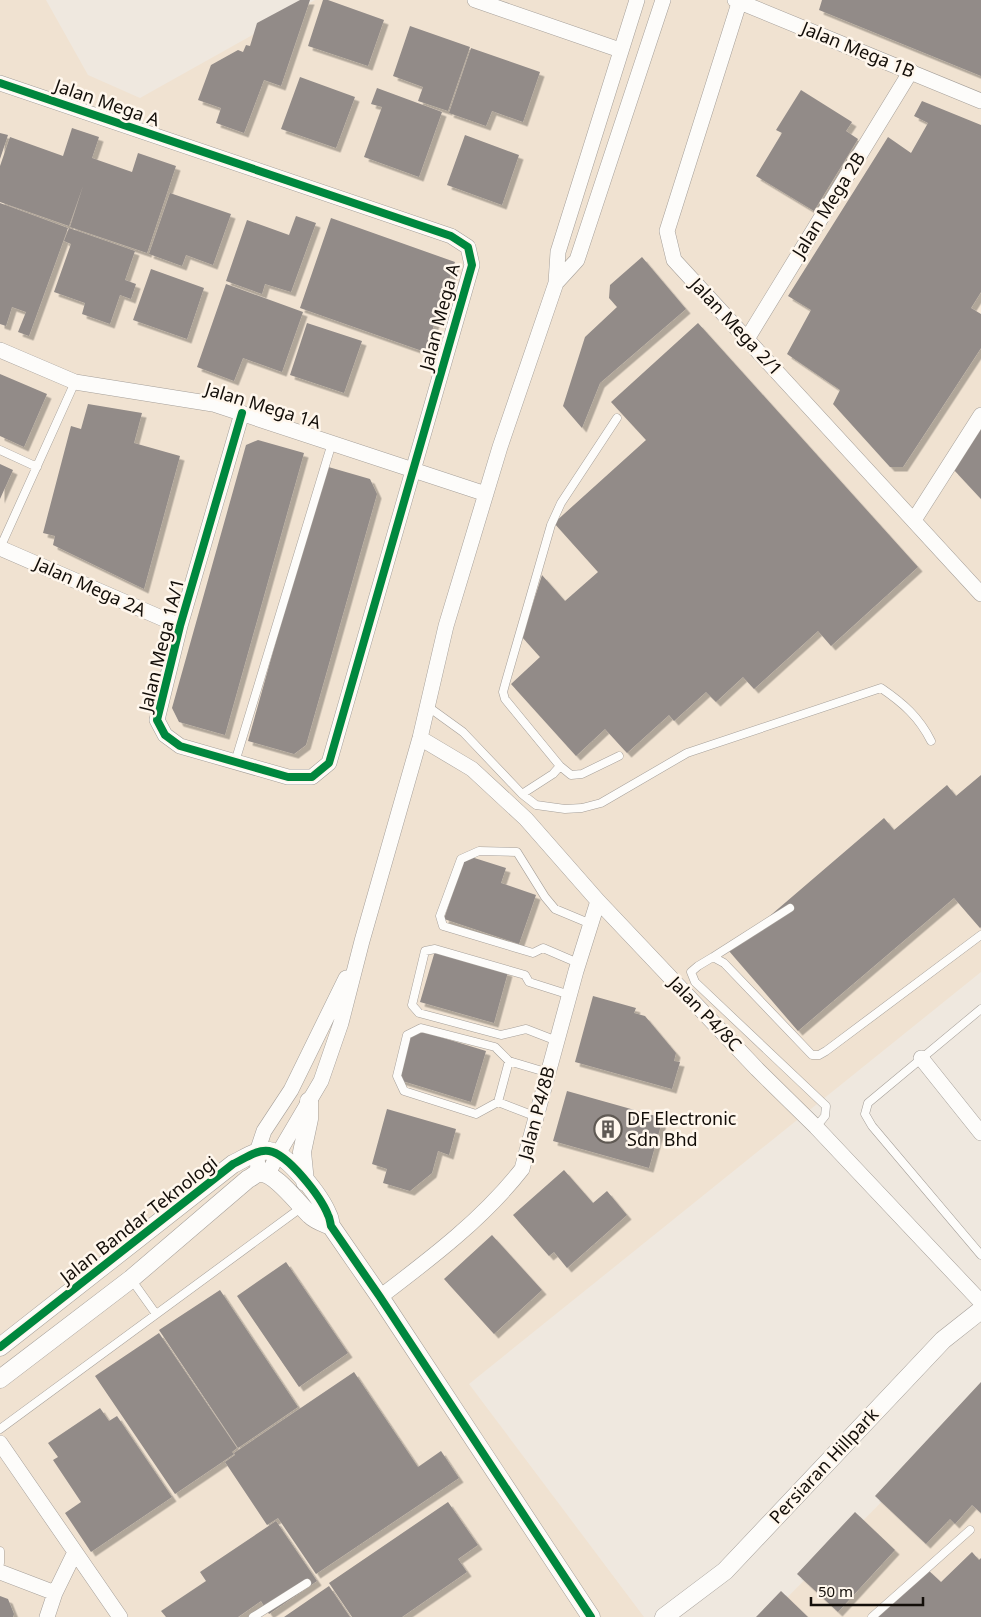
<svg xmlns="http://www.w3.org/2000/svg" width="981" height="1617" font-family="'Noto Sans',sans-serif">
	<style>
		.built { fill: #f0e2d1 }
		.building { fill: #928b88; filter: url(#shadow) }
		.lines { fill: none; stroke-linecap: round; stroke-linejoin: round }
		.service-casing { stroke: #a59f99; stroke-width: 9 }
		.minor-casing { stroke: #a59f99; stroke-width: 16 }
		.tertiary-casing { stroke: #a59f99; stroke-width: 19 }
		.service { stroke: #fdfcfa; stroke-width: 8 }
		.minor { stroke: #fdfcfa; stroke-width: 15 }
		.tertiary { stroke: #fdfcfa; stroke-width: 18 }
		.cycleway-casing { stroke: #fff7ed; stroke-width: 11 }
		.cycleway { stroke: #00873e; stroke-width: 8 }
		.labels { text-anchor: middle; stroke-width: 5; stroke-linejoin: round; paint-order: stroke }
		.street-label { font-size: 18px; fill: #130e09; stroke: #fff7ed }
		.poi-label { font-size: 18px; fill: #130e09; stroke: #fff7ed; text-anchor: start }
	</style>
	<defs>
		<filter id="shadow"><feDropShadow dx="4.5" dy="4.5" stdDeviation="0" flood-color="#0004"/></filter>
	</defs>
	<rect width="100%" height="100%" fill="#efe8df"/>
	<path class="built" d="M0 0H46L88 75 140 98 315 0H981V972L469 1384 644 1617H0Z
		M981 1401V1617H768Z"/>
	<path class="building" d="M300 0H310L281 86 264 80 244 133 216 123 221 108 198 100 211 65 238 50 243 52 246 45 250 46 257 23Z
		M323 0H328L384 20 368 66 308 46Z
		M822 0H981V76L819 10Z
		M410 26 470 47 448 111 418 101 423 87 393 76Z
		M471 48 540 72 523 122 492 111 486 126 449 113Z
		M300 77 355 97 336 148 281 129Z
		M377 88 442 112 419 177 364 157 382 107 371 104Z
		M801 90 852 122 846 131 858 139 814 211 756 176 782 133 776 130Z
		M922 101 981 125V292L971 308 981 314V348L903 467H890L833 404 840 390 787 354 811 310 788 296 888 137 911 153 928 123 914 116Z
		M72 128 99 137 92 158 132 172 138 153 176 166 147 253 70 227 83 186 69 226 0 202V166L10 137 63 156Z
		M0 133 8 135 0 159Z
		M465 135 519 155 502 205 447 185Z
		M170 193 231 214 213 265 186 255 182 266 149 254Z
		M0 203 68 228 29 336 18 332 26 312 12 307 6 326 0 324Z
		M296 216 316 223 291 292 265 284 262 294 226 281 247 220 289 235Z
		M331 218 455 262 425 352 300 308Z
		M69 228 135 251 125 280 136 284 131 299 120 295 110 324 82 314 85 303 54 292 71 244 64 241Z
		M642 257 686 309 600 383 582 428 563 406 585 337 617 307 609 298 610 285Z
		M151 269 204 288 187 339 133 320Z
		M226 284 303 312 282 372 243 358 234 381 197 367Z
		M307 323 362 341 344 393 290 375Z
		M698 323 918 567 831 646 818 631 754 689 743 677 716 702 706 692 674 721 669 715 627 753 605 729 576 756 511 684 540 657 522 637 542 575 565 601 598 572 554 523 646 440 611 402Z
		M0 374 47 394 24 447 0 436Z
		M88 404 142 413 134 443 180 456 144 589 53 545 55 536 43 533 71 426 81 429Z
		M981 429V499L954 470Z
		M258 440 304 453 225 735 179 722 172 708 246 445Z
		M0 464 13 470 0 499Z
		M325 466 370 479 377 494 306 745 294 754 248 741Z
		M981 775V927L980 928 954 898 798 1031 729 951 884 818 894 830 947 785 956 796Z
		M465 855 506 868 501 883 536 895 519 944 444 919Z
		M435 951 508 972 494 1023 420 1002Z
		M593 996 636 1008 634 1013 645 1016 676 1053 674 1061 680 1062 672 1089 575 1062Z
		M411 1028 486 1051 471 1102 396 1079Z
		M567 1091 663 1118 649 1168 553 1141Z
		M387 1109 456 1129 449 1155 438 1151 432 1173 410 1191 383 1183 387 1169 372 1164Z
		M564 1170 593 1203 607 1191 627 1215 567 1268 554 1252 549 1256 513 1215Z
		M492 1235 542 1290 494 1334 444 1279Z
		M286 1262 348 1353 299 1387 237 1296Z
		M220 1290 298 1407 238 1448 159 1330Z
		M159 1333 237 1448 232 1452 234 1454 175 1494 95 1376Z
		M354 1372 418 1467 441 1451 459 1478 316 1574 278 1518 267 1525 225 1462 235 1455 234 1453Z
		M981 1382V1513L972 1505 955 1524 950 1519 926 1544 875 1496Z
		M100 1408 109 1421 117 1416 172 1497 91 1552 65 1513 81 1502 53 1460 58 1457 48 1443Z
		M448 1502 478 1545 458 1559 467 1572 402 1617H352L329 1583Z
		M855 1512 895 1550 838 1612 797 1574Z
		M276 1521 317 1581 269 1614 261 1601 238 1617H166L161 1611 206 1581 200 1572Z
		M972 1552 979 1560 981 1558V1617H877L927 1569 941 1582Z
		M329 1586 350 1617H284Z
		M781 1591 808 1617H756Z
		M0 1596 8 1599 14 1614 13 1617H0Z"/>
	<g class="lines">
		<g class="service-casing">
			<path id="service" d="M0 450 37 467
				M0 548 75 382
				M427 706 463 732 522 794 536 805 565 809 582 808 601 803 687 753 881 688C903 703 919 717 931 741
				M235 762 332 443
				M560 766 571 775 582 774 619 756
				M522 794 553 774 560 766 505 699 503 692 506 681 551 525 561 503 617 418
				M713 957 790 908
				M578 963 543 948 533 953 443 926 440 916 461 859 479 851 517 852 545 897 555 909 591 924
				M981 1009 868 1103 865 1114 872 1126 981 1255
				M557 1041 526 1029 501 1035 419 1013 412 1005 425 951 435 949 525 975 529 982 570 995
				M509 1061 549 1073
				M498 1102 509 1061 495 1047 421 1028 407 1035 397 1076 404 1091 476 1114 498 1102 537 1117
				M816 1127 825 1116 826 1106 695 982 691 972 698 966 713 957 724 963 812 1055H819L826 1051 981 935
				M131 1279 156 1314
				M0 1429 302 1207
				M0 1551V1563
				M253 1617 307 1583
				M872 1617 970 1530"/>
		</g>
		<g class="minor-casing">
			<path id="minor" d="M475 0 620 50
				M735 0 981 101
				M740 0 667 231 674 260 981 594
				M0 83 451 236 468 247 472 265 329 763 312 777H288L180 746 165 735 157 720 180 626 242 413
				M556 283 577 260 663 0
				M747 339 911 71
				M0 350 75 382 213 404 486 494
				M914 520 981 415
				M0 548 180 626
				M420 738 472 769 526 819 598 901 757 1069 816 1127 981 1302
				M921 1058 981 1133
				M258 1173 257 1152 264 1131 291 1090 346 978
				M268 1174 278 1154 321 1081 341 1023 362 941 420 738 446 626 500 447 556 283 558 252 637 0
				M380 1297C430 1259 483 1219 522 1169L576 971 598 901
				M0 1443 120 1617
				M0 1572 55 1593
				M47 1617 55 1593 75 1552"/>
		</g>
		<g class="tertiary-casing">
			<path id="tertiary" d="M305 1182 302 1152 309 1119V1101
				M0 1347 233 1164C244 1159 257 1149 269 1151 288 1154 321 1197 328 1215 330 1218 330 1222 331 1226L380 1297 591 1617
				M0 1379 131 1279 248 1179C251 1178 255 1174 258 1173 274 1170 299 1205 310 1215 316 1221 324 1223 331 1226
				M664 1617 725 1571 943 1340 981 1310"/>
		</g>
		<use href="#service" class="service"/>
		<use href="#minor" class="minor"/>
		<use href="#tertiary" class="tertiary"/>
		<g class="cycleway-casing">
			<path id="cycleway" d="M0 83 451 236 468 247 472 265 329 763 312 777H288L180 746 165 735 157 720 180 626 242 413
				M0 1347 233 1164C244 1159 257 1149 269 1151 288 1154 321 1197 328 1215 330 1218 330 1222 331 1226L380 1297 591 1617"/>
		</g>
		<use href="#cycleway" class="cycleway"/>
	</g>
	<defs>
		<g id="building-ring" transform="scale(1.4375)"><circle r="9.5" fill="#fff7ed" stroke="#605a54" stroke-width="1.5"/><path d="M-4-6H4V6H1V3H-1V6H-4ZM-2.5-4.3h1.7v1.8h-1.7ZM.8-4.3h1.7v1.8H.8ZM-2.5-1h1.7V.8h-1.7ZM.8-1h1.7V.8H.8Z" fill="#605a54"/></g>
	</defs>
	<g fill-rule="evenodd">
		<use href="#building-ring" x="608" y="1129"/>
	</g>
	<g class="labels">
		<g class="street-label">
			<text transform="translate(858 50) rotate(22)" y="6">Jalan Mega 1B</text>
			<text transform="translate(107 103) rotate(19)" y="6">Jalan Mega A</text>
			<text transform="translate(829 205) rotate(-58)" y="6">Jalan Mega 2B</text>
			<text transform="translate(440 317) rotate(-75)" y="6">Jalan Mega A</text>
			<text transform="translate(736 327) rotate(47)" y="6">Jalan Mega 2/1</text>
			<text transform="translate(263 406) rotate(17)" y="6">Jalan Mega 1A</text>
			<text transform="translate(90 587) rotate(24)" y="6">Jalan Mega 2A</text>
			<text transform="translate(162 645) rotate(-76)" y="6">Jalan Mega 1A/1</text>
			<text transform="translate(705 1014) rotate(46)" y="6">Jalan P4/8C</text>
			<text transform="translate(537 1113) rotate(-75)" y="6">Jalan P4/8B</text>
			<text transform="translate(139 1220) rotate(-38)" y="6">Jalan Bandar Teknologi</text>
			<text transform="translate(824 1466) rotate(-47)" y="6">Persiaran Hillpark</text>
		</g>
		<g class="poi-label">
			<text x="627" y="1125">DF Electronic<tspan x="627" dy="21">Sdn Bhd</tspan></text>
		</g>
	</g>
	<path d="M811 1597v8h112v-8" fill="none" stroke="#130e09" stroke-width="2.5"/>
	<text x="818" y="1597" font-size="15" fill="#130e09" stroke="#fff7ed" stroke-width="4" paint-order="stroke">50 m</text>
</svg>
